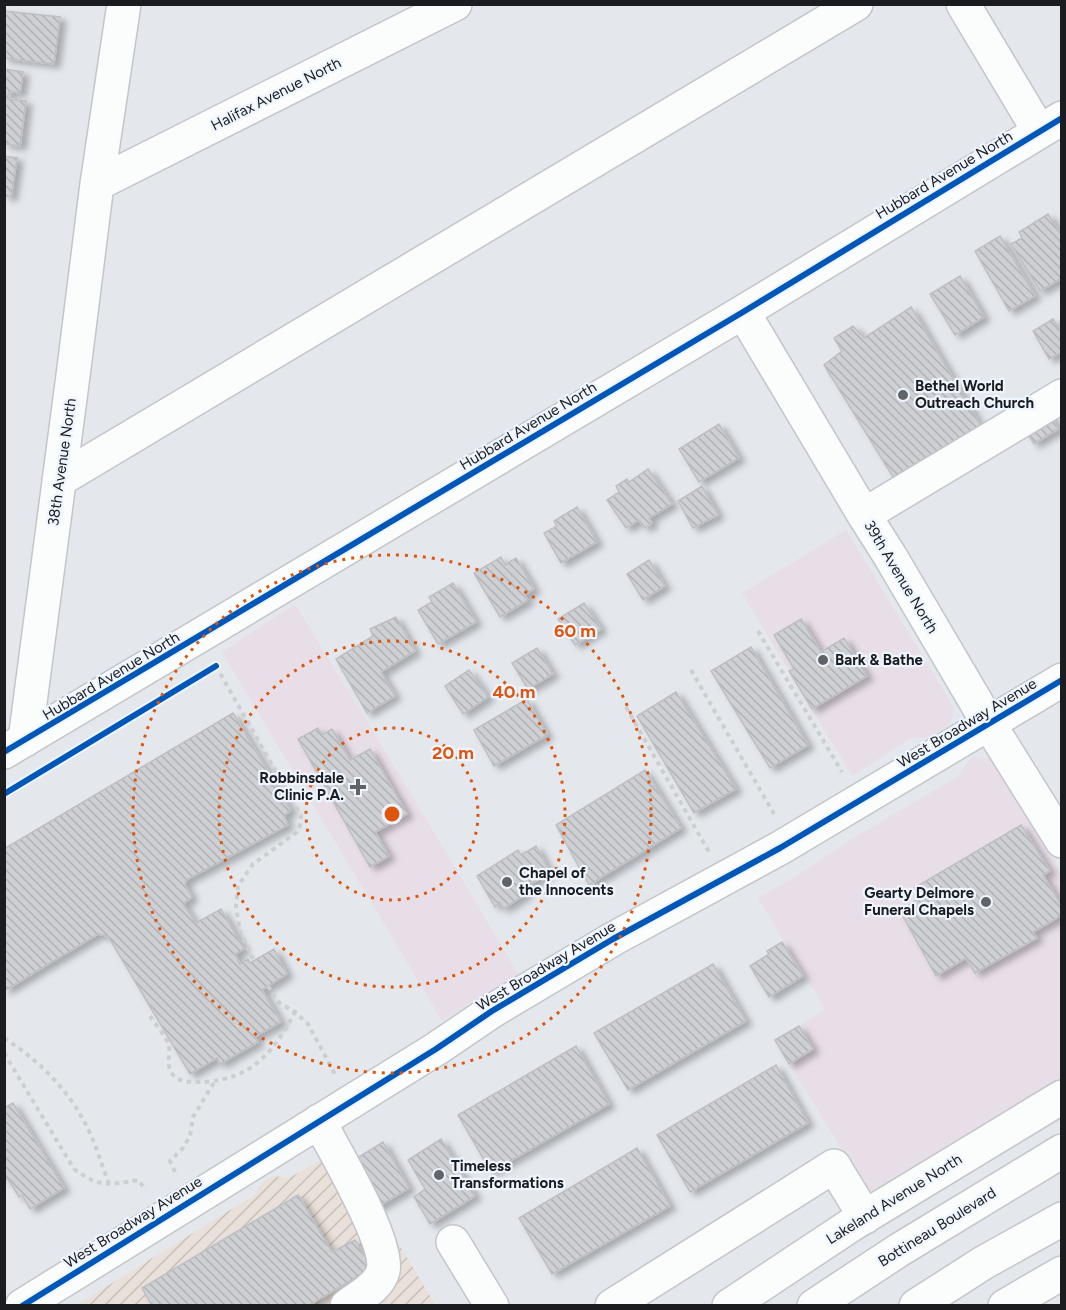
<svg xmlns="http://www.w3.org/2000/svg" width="1066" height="1310" font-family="Figtree,sans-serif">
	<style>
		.commercial { fill: #e8dee8 }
		.industrial { fill: url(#industrial-furrows) }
		.building { fill: url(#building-back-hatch); stroke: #bebfc4; stroke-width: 1.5; filter: url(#shadow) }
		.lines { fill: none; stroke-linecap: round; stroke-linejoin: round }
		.minor-casing { stroke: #c2c6ca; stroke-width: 36 }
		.major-casing { stroke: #c2c6ca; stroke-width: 36 }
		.path { stroke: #cccecf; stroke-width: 4; stroke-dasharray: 4.5 4.5; stroke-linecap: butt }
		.minor { stroke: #fbfcfc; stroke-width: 33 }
		.major { stroke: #fbfcfc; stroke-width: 33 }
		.cycleway-casing { stroke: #eef5ff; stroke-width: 10 }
		.cycleway { stroke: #0057b8; stroke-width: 6 }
		.ring { fill: none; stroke: #de560d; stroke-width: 3; stroke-dasharray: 3 6 }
		.poi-dot { fill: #616367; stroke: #eef5ff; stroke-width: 2 }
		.labels { text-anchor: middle; stroke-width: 4.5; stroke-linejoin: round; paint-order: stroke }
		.street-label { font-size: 15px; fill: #1a1c1f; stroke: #eef5ff }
		.poi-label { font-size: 15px; font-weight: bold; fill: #1a1c1f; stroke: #eef5ff; text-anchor: start }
		.centre { fill: #de560d; stroke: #eef5ff; stroke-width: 3 }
		.ring-label { font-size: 18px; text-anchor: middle; font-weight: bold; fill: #de560d; stroke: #eef5ff; stroke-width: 4.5; stroke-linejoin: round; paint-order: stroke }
	</style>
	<defs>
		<pattern id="industrial-furrows" width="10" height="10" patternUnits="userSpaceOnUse" patternTransform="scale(1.5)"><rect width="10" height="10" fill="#e8e0d9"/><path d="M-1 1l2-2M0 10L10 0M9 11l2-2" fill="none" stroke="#c6c0ba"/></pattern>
		<pattern id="building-back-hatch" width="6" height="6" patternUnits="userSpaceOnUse" patternTransform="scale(1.5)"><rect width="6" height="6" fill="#ced0d4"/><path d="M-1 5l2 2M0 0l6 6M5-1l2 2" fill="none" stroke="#b0b2b6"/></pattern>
		<filter id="shadow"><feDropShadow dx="6" dy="4" stdDeviation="3" flood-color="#0004"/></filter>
	</defs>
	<rect width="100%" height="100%" fill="#e4e8ed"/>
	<path class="commercial" d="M846 530 953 706V716L948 726 928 738H911L852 776 742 593Z
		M295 604 409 790 518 974 442 1021 222 652Z
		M977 757 993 759 998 765 1061 874V1078L869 1192 789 1064 813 1049 799 1026 825 1009 758 898 796 876 852 839 957 777 971 758Z"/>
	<path class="industrial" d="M341 1149 435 1304 432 1306H75L256 1194 260 1185 266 1180 273 1176 289 1178Z"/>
	<path class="building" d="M4 11 60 17 54 64 4 58Z
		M4 69 23 72 20 93 9 91 8 99 26 101 20 146 4 144Z
		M4 156 17 158 11 197 4 196Z
		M1048 214 1062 236V278L1040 291 1011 244 1022 238 1019 232Z
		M1000 236 1035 296 1009 311 975 251Z
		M960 276 984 317 955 335 930 294Z
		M911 307 981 426 893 477 824 365 842 351 834 338 853 326 864 338Z
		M1053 319 1062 334V352L1049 359 1033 331Z
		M1049 413 1058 429 1034 444 1024 428Z
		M719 424 739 458 699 482 679 449Z
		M648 469 672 504 649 518 652 523 645 528 639 520 626 528 607 500 619 492 616 486 627 479 629 482Z
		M702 486 718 515 693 528 678 501Z
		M577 507 597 542 561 563 544 533 557 526 554 521Z
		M501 557 505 565 516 558 534 589 524 595 528 600 500 617 474 573Z
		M649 560 665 586 643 600 627 574Z
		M453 583 476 622 438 644 418 610 432 602 429 597Z
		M584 603 601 629 575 645 558 619Z
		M396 617 415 651 381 672 395 696 367 713 336 659 373 636 370 629Z
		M801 619 821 652 844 638 867 676 812 709 789 671 794 669 774 635Z
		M751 647 808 745 770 768 711 671Z
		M537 648 553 674 528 689 512 663Z
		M469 670 488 697 463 714 445 686Z
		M676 692 736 789 694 813 637 716Z
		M527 699 547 735 494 766 474 730Z
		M233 713 291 810 284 816 288 825 186 880 185 885 192 897 183 904 196 923 221 909 244 949 235 954 240 964 248 959 250 963 274 949 287 974 262 990 281 1022 254 1037 258 1042 220 1064 217 1058 190 1074 108 936 98 934 4 991V849Z
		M318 728 322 735 332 729 350 760 370 749 407 814 375 832 389 856 370 867 298 739Z
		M645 770 681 828 589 885 556 825Z
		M1021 825 1050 871 1043 875 1062 906V915L1033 932 1037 938 975 973 966 958 936 976 900 911 919 898 914 888Z
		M536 846 550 872 523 889 526 894 503 909 500 902 495 907 477 876 518 850 521 855Z
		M782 942 803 976 769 997 750 966 769 954 767 951Z
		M713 964 746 1021 628 1090 594 1033Z
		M799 1026 813 1049 789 1064 775 1040Z
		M576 1046 609 1104 491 1172 458 1115Z
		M776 1065 808 1123 690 1192 657 1135Z
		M13 1103 64 1188 30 1209 22 1195 19 1197 8 1179 4 1180V1108Z
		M441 1139 475 1196 430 1224 414 1197 425 1189 408 1160Z
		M383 1142 409 1188 376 1208 349 1163Z
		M637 1148 670 1206 552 1274 519 1218Z
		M298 1195 332 1252 355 1240 372 1268 308 1306H152L142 1288Z"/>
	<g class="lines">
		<g class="minor-casing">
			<path id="minor" d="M963 4 1039 131
				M97 184 455 4
				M743 312 864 515 890 556 989 724 1062 841
				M59 480 856 4
				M864 515 1062 396
				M25 740 74 368 97 184 124 4
				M4 752 743 312 1062 118
				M319 1121C334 1150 390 1243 383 1271 379 1287 360 1296 347 1306
				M453 1242 492 1306
				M22 1306 436 1049 492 1011 613 939 780 848 1062 680
				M612 1306 834 1166 865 1217
				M729 1306 851 1225 1062 1097
				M1005 1306 1062 1273"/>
		</g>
		<g class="major-casing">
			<path id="major" d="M814 1306 899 1250 1062 1151
				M916 1306 983 1263 1062 1219"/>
		</g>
		<path class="path" d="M758 631 842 772
			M216 666 301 816 300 826 297 832 253 864 238 886 236 906 240 932 254 961
			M691 670 774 814
			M626 707 709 852
			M268 986 278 1002 295 1012 308 1024 336 1076
			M150 1016C155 1024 165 1035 168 1043 172 1054 164 1062 173 1075 180 1083 194 1082 204 1082 253 1078 273 1053 295 1012
			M4 1038C41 1062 70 1091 89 1131 97 1148 102 1166 109 1184
			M4 1053 74 1169C100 1188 108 1185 138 1180L146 1190
			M175 1172 170 1161 183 1148 190 1136 193 1117 215 1081"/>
		<use href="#minor" class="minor"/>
		<use href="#major" class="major"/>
		<g class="cycleway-casing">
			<path id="cycleway" d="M4 752 743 312 1062 118
				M4 794 216 666
				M22 1306 436 1049 492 1011 613 939 780 848 1062 680"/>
		</g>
		<use href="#cycleway" class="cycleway"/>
	</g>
	<g class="ring">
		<circle cx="392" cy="814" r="86"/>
		<circle cx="392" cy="814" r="173"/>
		<circle cx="392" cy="814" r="259"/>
	</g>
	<g class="poi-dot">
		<circle cx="903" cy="395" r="6"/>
		<circle cx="823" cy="660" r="6"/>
		<path d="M355 778h6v6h6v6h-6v6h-6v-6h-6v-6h6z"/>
		<circle cx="507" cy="882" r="6"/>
		<circle cx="986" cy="902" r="6"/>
		<circle cx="439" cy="1175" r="6"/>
	</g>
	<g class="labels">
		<g class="street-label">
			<text transform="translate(276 94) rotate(-27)" y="5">Halifax Avenue North</text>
			<text transform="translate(944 175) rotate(-31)" y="5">Hubbard Avenue North</text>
			<text transform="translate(528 426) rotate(-31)" y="5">Hubbard Avenue North</text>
			<text transform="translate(62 462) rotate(-82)" y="5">38th Avenue North</text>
			<text transform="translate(901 577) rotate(59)" y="5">39th Avenue North</text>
			<text transform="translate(111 676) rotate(-31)" y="5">Hubbard Avenue North</text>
			<text transform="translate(967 723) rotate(-31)" y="5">West Broadway Avenue</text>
			<text transform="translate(546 966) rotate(-31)" y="5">West Broadway Avenue</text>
			<text transform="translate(894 1199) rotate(-32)" y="5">Lakeland Avenue North</text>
			<text transform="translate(133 1222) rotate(-32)" y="5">West Broadway Avenue</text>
			<text transform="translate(937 1227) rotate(-32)" y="5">Bottineau Boulevard</text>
		</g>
		<g class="poi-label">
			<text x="915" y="391">Bethel World<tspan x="915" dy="17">Outreach Church</tspan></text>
			<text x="835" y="665">Bark &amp; Bathe</text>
			<text x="344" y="783" text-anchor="end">Robbinsdale<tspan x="344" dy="17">Clinic P.A.</tspan></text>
			<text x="519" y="878">Chapel of<tspan x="519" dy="17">the Innocents</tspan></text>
			<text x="974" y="898" text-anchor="end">Gearty Delmore<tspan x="974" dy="17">Funeral Chapels</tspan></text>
			<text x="451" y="1171">Timeless<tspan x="451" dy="17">Transformations</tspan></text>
		</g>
	</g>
	<circle cx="392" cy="814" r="9" class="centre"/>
	<g class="ring-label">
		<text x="575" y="637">60 m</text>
		<text x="514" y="698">40 m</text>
		<text x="453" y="759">20 m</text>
	</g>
	<rect width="1066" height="1310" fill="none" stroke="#1a1c1f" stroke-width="12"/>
</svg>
